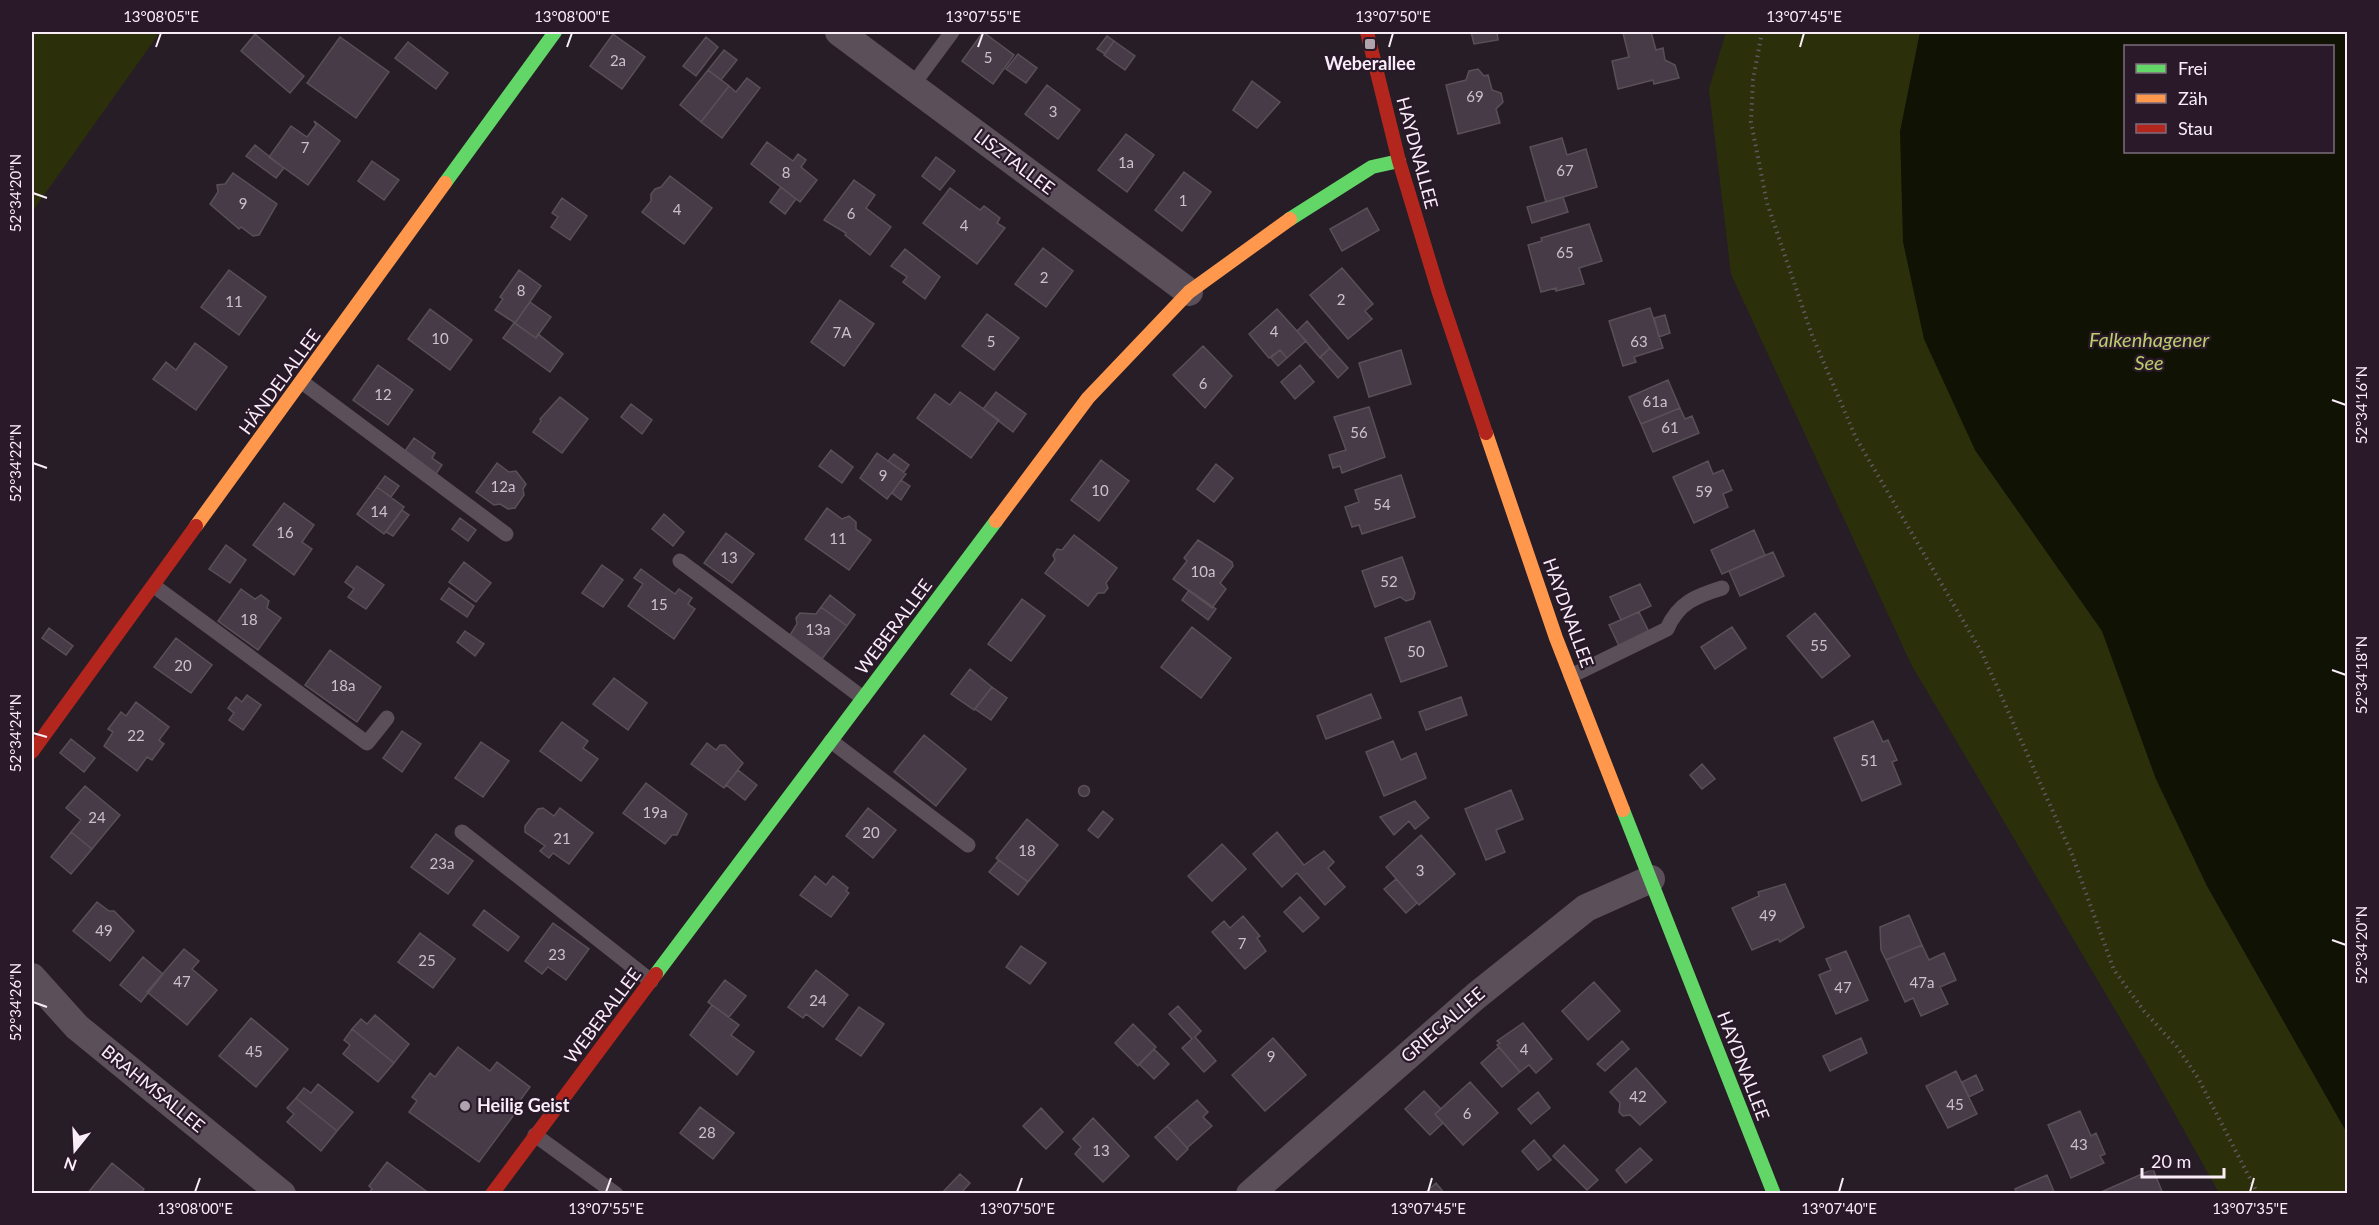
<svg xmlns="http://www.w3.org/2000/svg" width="2379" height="1225" font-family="Lato,sans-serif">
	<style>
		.green { fill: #2c300a }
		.water { fill: #101204; fill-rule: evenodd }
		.building { fill: #483b48; stroke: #585057; stroke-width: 1.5 }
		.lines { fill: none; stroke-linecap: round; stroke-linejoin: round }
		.path { stroke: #605760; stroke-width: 4; stroke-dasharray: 1.5 4.5; stroke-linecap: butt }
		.lane { stroke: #5b4f5a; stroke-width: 15 }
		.street { stroke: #5b4f5a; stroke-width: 28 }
		.fast { stroke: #63d668; stroke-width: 14 }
		.slow { stroke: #ff974d; stroke-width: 14 }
		.jam { stroke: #b3261e; stroke-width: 14 }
		.ticks { fill: none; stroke: #f9edf8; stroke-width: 2 }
		.poi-dot { fill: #afa4ae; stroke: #2a1929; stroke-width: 2 }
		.labels { text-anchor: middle; stroke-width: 4.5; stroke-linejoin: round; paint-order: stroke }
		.number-label { font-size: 15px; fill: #cdc0cc }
		.poi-label { font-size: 18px; font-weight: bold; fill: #f9edf8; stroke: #2a1929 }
		.street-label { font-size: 18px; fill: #f9edf8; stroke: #2a1929 }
		.water-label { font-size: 20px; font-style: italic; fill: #bbcc6b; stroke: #2a1929 }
		.neatline { fill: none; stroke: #f9edf8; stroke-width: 2 }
		.ticks-label { font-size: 15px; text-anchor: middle; fill: #f9edf8 }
	</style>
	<rect width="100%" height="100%" fill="#261d26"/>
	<path class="green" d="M32 32H160L32 212Z
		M1726 32H1920L1900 132 1975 450 2102 631 2156 779 2207 886 2347 1133V1193H2219L2146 1062 1911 664 1731 274 1709 89Z"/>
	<path class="water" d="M1920 32H2347V1133L2207 886 2156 779 2102 631 1975 450 1924 339 1903 242 1900 132ZM2126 46H2332V152H2126Z"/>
	<path class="building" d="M983 32 1014 55 993 84 962 61Z
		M1471 32H1497L1498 40 1474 44Z
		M1629 32H1651L1656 50 1663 48 1665 60 1675 65 1679 78 1654 84 1653 80 1618 89 1612 61 1629 57 1623 33Z
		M255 34 304 76 290 93 241 51Z
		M613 34 645 57 622 89 590 66Z
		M1107 36 1114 41 1105 54 1097 49Z
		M340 37 389 72 356 118 307 83Z
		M706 37 718 47 696 76 683 66Z
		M1114 41 1135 56 1125 70 1104 55Z
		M408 42 448 73 436 89 395 58Z
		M724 50 737 60 721 80 708 70Z
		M1018 54 1037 68 1026 83 1006 69Z
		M1478 69 1484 76 1488 75 1492 90 1501 93 1503 102 1496 109 1500 123 1458 134 1446 85 1466 80 1469 71Z
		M708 70 729 86 701 122 680 105Z
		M747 78 760 88 722 138 701 122 729 86 736 92Z
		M1252 81 1280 102 1257 128 1233 110Z
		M1047 85 1080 110 1058 139 1025 114Z
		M314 121 340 141 308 185 269 157 291 126 307 137 316 125Z
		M1126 134 1154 155 1127 192 1098 170Z
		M1562 138 1567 155 1586 149 1597 187 1546 202 1530 147Z
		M767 142 793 161 798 154 806 160 801 167 817 180 800 202 751 164Z
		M255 145 284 168 276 178 246 156Z
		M936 157 955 171 940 190 922 176Z
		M372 161 399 180 384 200 358 181Z
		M1184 172 1211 192 1182 231 1155 210Z
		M233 173 277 204 259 235 253 236 241 227 239 229 210 204 218 192 217 185 225 184Z
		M670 176 712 208 684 244 642 212 651 201V194L655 189 661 187Z
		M854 180 875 195 866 208 891 227 870 255 845 235 846 233 824 220Z
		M781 187 796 199 785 214 770 202Z
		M950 188 980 210 984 206 1000 218 997 223 1005 228 977 264 923 223Z
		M1563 197 1568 212 1532 223 1527 207Z
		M562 198 587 216 570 240 551 227 558 217 552 213Z
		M1367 208 1379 230 1342 251 1330 229Z
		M1589 224 1602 261 1579 268 1584 284 1556 291V288L1541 292 1528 245 1542 241 1541 238Z
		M1043 248 1073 271 1046 307 1015 284Z
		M905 249 940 277 925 299 903 282 907 277 891 266Z
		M1342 268 1373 304 1365 311 1372 319 1348 339 1310 295Z
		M229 270 266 297 239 335 201 307Z
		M519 270 541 286 515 323 495 310 503 299 500 297Z
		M840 300 874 324 844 366 811 342Z
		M530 302 551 317 536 338 515 323Z
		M1650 308 1663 348 1634 357 1636 362 1623 366 1609 321Z
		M430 309 472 340 450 370 408 339Z
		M1277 309 1306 341 1287 358 1280 350 1269 358 1249 334Z
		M987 314 1019 338 994 370 962 346Z
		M1665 315 1670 333 1659 337 1654 318Z
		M1307 321 1330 348 1320 358 1297 331Z
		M514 323 536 338 538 334 563 354 550 372 503 338Z
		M195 343 227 367 196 410 153 379 166 362 176 370Z
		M1203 346 1232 376 1205 408 1173 375Z
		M1330 348 1348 368 1338 378 1320 357Z
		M1280 350 1287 358 1278 366 1271 358Z
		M1401 350 1411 384 1369 397 1359 363Z
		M378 365 413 390 388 425 353 400Z
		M1300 365 1314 382 1295 399 1281 382Z
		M1668 380 1680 408 1641 424 1629 397Z
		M960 392 999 420 971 458 917 418 935 394 950 405Z
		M996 392 1026 414 1013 432 983 409Z
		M560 397 588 419 562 453 533 432 541 421 540 419Z
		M631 404 652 420 642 434 621 417Z
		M1369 407 1385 457 1342 473 1340 466 1333 468 1329 455 1346 450 1334 417Z
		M1680 408 1685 419 1692 416 1699 433 1653 452 1641 424Z
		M414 438 435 453 432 458 442 465 436 474 405 451Z
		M831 450 853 467 842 483 819 466Z
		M877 453 906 474 887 499 860 478Z
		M894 454 909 465 904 472 888 461Z
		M1101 460 1129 481 1099 521 1071 500Z
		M1708 461 1713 474 1723 470 1732 490 1723 494 1728 507 1694 523 1673 477Z
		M497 463 509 472 516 471 526 484 523 489 524 495 515 508 508 509 500 504 494 505 476 492Z
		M1216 464 1233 478 1214 502 1197 489Z
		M1401 475 1415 517 1362 534 1359 525 1352 527 1345 507 1359 502 1355 490Z
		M385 476 399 486 391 497 377 487Z
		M901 480 910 486 901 500 892 493Z
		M377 487 404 507 384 534 357 514Z
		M284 503 314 525 302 542 312 549 294 575 253 545Z
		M827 508 842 519 849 516 856 522V529L871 540 849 570 805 539Z
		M402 510 409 515 393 536 386 532Z
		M664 514 684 532 673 546 652 529Z
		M460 518 476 530 468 541 452 529Z
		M1754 530 1765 555 1722 574 1711 550Z
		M726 533 754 554 732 583 704 563Z
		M1074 535 1117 568 1106 583 1108 588 1104 593H1098L1088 606 1045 573 1055 560 1053 555 1057 549 1062 550Z
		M1198 540 1232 562 1233 566 1220 583 1226 589 1212 608 1173 579 1187 561 1184 558Z
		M226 545 246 560 230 583 209 569Z
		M1773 552 1784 576 1740 596 1729 571Z
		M1402 557 1415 593 1413 599 1406 601 1400 597 1375 607 1362 571Z
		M464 562 491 583 476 602 449 582Z
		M602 565 623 580 603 607 582 593Z
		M357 566 384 585 366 609 348 597 354 589 345 582Z
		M641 569 675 594 679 589 692 598 688 604 695 609 674 639 628 606 643 584 634 578Z
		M1640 584 1651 606 1621 620 1610 597Z
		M449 588 474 606 467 617 441 599Z
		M241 589 255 599 261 595 269 601 267 608 281 618 258 650 218 621Z
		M1189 590 1216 609 1208 620 1182 600Z
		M830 595 855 615 847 626 821 607Z
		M1022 599 1045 616 1011 661 988 644Z
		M821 607 847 626 822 659 790 635 797 624 796 618 800 613 816 614Z
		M1639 612 1650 634 1620 648 1609 625Z
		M1815 613 1850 656 1822 678 1787 636Z
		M1430 621 1447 666 1401 682 1385 638Z
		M1192 627 1231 658 1201 698 1161 667Z
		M1732 627 1746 648 1715 669 1701 647Z
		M49 628 73 646 66 655 42 638Z
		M465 631 484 644 475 656 457 642Z
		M176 638 212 665 191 693 154 667Z
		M330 650 381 687 357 722 305 685Z
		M970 669 992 687 974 710 951 694Z
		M614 678 647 703 628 730 593 704Z
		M992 687 1007 698 991 720 975 709Z
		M1371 694 1381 718 1326 739 1317 716Z
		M247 695 261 705 243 730 229 720 234 713 228 708 236 697 242 702Z
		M1461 697 1467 715 1426 730 1419 712Z
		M136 702 169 727 159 740 164 744 152 760 147 757 137 771 104 746 113 732 108 729 121 712 126 716Z
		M1873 721 1883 742 1888 740 1897 760 1892 762 1901 784 1862 801 1834 738Z
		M562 722 588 741 583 748 598 759 581 781 540 751Z
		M402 731 421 744 402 772 383 758Z
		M924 735 966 769 936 806 894 772Z
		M71 739 95 758 84 772 60 753Z
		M1393 741 1401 760 1416 753 1426 778 1384 796 1366 752Z
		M481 742 509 761 483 797 455 778Z
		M707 743 716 750 720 745H725L743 763 724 788 691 764Z
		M1702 764 1715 779 1702 789 1690 775Z
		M738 770 757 785 745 800 726 785Z
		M646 783 687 814 677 835H672L665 844 623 813Z
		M1078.5 791a5.5 5.5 0 1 1 11 0a5.5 5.5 0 1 1-11 0Z
		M85 786 120 815 92 849 71 832 81 820 66 808Z
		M1511 790 1523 819 1496 830 1505 852 1486 860 1465 809Z
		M1415 801 1429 818 1415 829 1409 821 1394 835 1380 817Z
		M543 808 554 816 560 808 593 833 569 864 553 853 549 858 540 851 545 846 525 832V826L538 809Z
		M868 808 896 830 873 858 846 836Z
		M1103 811 1113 819 1098 838 1088 830Z
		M1027 819 1058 845 1028 882 996 858Z
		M71 832 92 849 71 874 51 857Z
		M1277 832 1304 865 1324 851 1334 862 1328 868 1345 887 1325 905 1297 873 1282 887 1253 854Z
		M436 834 473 861 448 894 411 867Z
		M1421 835 1455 874 1419 905 1386 867Z
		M1222 844 1246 869 1212 901 1188 876Z
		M999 860 1028 882 1018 895 989 872Z
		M815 876 826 885 833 876 848 888 846 891 849 893 831 917 800 895Z
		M1396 879 1417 903 1406 913 1384 889Z
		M1785 884 1804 927 1780 942 1778 939 1752 950 1732 908 1759 896 1758 892Z
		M1300 897 1319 918 1303 932 1284 912Z
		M97 902 109 911H114L134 931 110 961 73 931Z
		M484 910 519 937 508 951 473 925Z
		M1909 915 1922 945 1886 960 1881 950 1880 927Z
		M1243 916 1260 936 1257 938 1266 951 1245 969 1212 932 1224 921 1230 928Z
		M553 923 589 949 566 980 548 967 542 974 525 961Z
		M420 933 455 959 433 988 398 962Z
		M1922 945 1929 960 1944 953 1956 980 1940 987 1948 1004 1921 1016 1913 998 1905 1002 1886 960Z
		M1021 946 1046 963 1030 984 1006 967Z
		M184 949 199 961 192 969 217 990 187 1025 147 992Z
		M1846 951 1868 1000 1836 1014 1819 975 1831 970 1826 959Z
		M143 957 163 974 141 1002 120 985Z
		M816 970 848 995 823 1027 806 1014 803 1018 788 1007Z
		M725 980 746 996 729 1017 708 1002Z
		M1594 982 1620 1011 1588 1040 1562 1011Z
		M712 1005 739 1025 731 1035 754 1052 737 1075 690 1035Z
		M1178 1006 1201 1031 1195 1037 1216 1061 1204 1072 1182 1048 1192 1039 1169 1014Z
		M859 1007 884 1024 861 1056 836 1039Z
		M375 1015 409 1044 394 1063 352 1029 361 1019 367 1024Z
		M251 1018 288 1049 256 1087 219 1056Z
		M1523 1023 1552 1059 1536 1073 1529 1065 1520 1072 1497 1045 1500 1043 1497 1041Z
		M1133 1024 1156 1047 1138 1066 1115 1043Z
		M352 1029 394 1063 378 1082 343 1054 350 1045 344 1040Z
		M1273 1038 1306 1075 1265 1111 1232 1075Z
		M1861 1038 1867 1053 1830 1071 1823 1056Z
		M1622 1041 1629 1049 1605 1071 1597 1064Z
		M458 1047 490 1071 497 1062 530 1087 513 1110 516 1112 479 1162 409 1112 417 1101 412 1097 430 1073 435 1077Z
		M1499 1047 1520 1072 1502 1087 1481 1063Z
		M1154 1049 1169 1064 1154 1079 1139 1064Z
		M1636 1068 1666 1102 1640 1125 1630 1115 1623 1116 1619 1112 1620 1103 1610 1092Z
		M1956 1071 1977 1114 1948 1128 1926 1086Z
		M1976 1075 1983 1090 1969 1097 1962 1082Z
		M1470 1082 1498 1113 1463 1145 1435 1114Z
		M318 1084 353 1112 337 1131 296 1098 304 1088 311 1093Z
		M1424 1091 1441 1109 1435 1114 1443 1123 1430 1135 1405 1109Z
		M1538 1092 1550 1108 1531 1124 1518 1109Z
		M296 1098 337 1131 321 1151 287 1122 294 1114 287 1108Z
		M1197 1100 1208 1112 1203 1117 1212 1126 1187 1148 1167 1126Z
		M700 1107 734 1133 713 1159 680 1133Z
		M1041 1108 1063 1132 1046 1149 1023 1126Z
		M2080 1111 2091 1136 2096 1133 2105 1154 2100 1156 2104 1163 2071 1178 2048 1125Z
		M1093 1118 1129 1156 1103 1182 1075 1154 1081 1147 1073 1139Z
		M1167 1126 1188 1149 1177 1160 1155 1137Z
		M1534 1140 1551 1160 1538 1170 1522 1151Z
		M1564 1145 1598 1180 1587 1190 1553 1156Z
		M1640 1148 1652 1160 1626 1183 1616 1170Z
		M387 1162 430 1194H368L372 1189 369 1186Z
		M112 1163 144 1189 140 1194H87Z
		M2153 1169 2163 1194H2099V1193Z
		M960 1174 970 1183 960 1194H941Z
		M2047 1175 2055 1194H2017L2015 1189Z
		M1436 1183 1445 1194H1424Z"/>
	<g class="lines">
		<path class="path" d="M1762 32 1753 80 1751 122 1767 203 1812 335 1856 438 1982 653 2071 852 2114 970 2144 1011 2177 1047 2198 1078 2258 1194"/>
		<path class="lane" d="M912 86 952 32
			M302 382 506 534
			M680 561 863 698
			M154 586 367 743 387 718
			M1571 676 1667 629C1678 603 1696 596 1722 588
			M831 741 968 845
			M462 832 651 981
			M535 1135 616 1194"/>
		<path class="street" d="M839 32 1189 292
			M32 977 77 1027 282 1194
			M1250 1194 1476 996 1586 908 1651 879"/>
		<path class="fast" d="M445 183 555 32
			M1290 219 1372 167 1399 161
			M1623 810 1774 1194
			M656 974 996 521"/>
		<path class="slow" d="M1486 433 1556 638 1623 810
			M996 521 1088 398 1189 292 1290 219
			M196 526 445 183"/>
		<path class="jam" d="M1367 32 1399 161 1439 293 1486 433
			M32 752 196 526
			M492 1194 656 974"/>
	</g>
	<path class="ticks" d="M156 47 161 33M567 47 572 33M978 47 983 33M1389 47 1393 33M1800 47 1804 33M33 193 47 198M2332 400 2346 405M33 463 47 468M2332 670 2346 675M33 733 47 737M2332 940 2346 945M33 1002 47 1007M195 1192 200 1178M606 1192 611 1178M1017 1192 1022 1178M1428 1192 1432 1178M1839 1192 1843 1178M2250 1192 2254 1178"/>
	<g class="poi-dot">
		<rect x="1364" y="38" width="12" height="12" rx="3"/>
		<circle cx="465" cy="1106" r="6"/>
	</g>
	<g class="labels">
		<g class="number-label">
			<text x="988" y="63">5</text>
			<text x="618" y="66">2a</text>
			<text x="1475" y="102">69</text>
			<text x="1053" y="117">3</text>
			<text x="305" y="153">7</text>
			<text x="1126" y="168">1a</text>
			<text x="1565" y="176">67</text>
			<text x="786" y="178">8</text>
			<text x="1183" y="206">1</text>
			<text x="243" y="209">9</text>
			<text x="677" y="215">4</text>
			<text x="851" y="219">6</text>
			<text x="964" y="231">4</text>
			<text x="1565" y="258">65</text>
			<text x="1044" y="283">2</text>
			<text x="521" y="296">8</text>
			<text x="1341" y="305">2</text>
			<text x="234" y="307">11</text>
			<text x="1274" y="337">4</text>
			<text x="842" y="338">7A</text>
			<text x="440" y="344">10</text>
			<text x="991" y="347">5</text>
			<text x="1639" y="347">63</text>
			<text x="1203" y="389">6</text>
			<text x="383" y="400">12</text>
			<text x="1655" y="407">61a</text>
			<text x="1670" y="433">61</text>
			<text x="1359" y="438">56</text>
			<text x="883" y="481">9</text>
			<text x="503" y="492">12a</text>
			<text x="1100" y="496">10</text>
			<text x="1704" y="497">59</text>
			<text x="1382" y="510">54</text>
			<text x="379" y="517">14</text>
			<text x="285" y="538">16</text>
			<text x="838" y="544">11</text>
			<text x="729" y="563">13</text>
			<text x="1203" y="577">10a</text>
			<text x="1389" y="587">52</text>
			<text x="659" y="610">15</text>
			<text x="249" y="625">18</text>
			<text x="818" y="635">13a</text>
			<text x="1819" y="651">55</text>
			<text x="1416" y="657">50</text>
			<text x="183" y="671">20</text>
			<text x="343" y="691">18a</text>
			<text x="136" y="741">22</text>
			<text x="1869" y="766">51</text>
			<text x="655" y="818">19a</text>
			<text x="97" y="823">24</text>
			<text x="871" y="838">20</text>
			<text x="562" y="844">21</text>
			<text x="1027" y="856">18</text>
			<text x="442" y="869">23a</text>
			<text x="1420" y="876">3</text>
			<text x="1768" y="921">49</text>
			<text x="104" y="936">49</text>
			<text x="1242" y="949">7</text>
			<text x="557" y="960">23</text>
			<text x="427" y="966">25</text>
			<text x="182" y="987">47</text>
			<text x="1922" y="988">47a</text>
			<text x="1843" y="993">47</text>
			<text x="818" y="1006">24</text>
			<text x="1524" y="1055">4</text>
			<text x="254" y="1057">45</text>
			<text x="1271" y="1062">9</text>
			<text x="1638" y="1102">42</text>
			<text x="1955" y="1110">45</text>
			<text x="1467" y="1119">6</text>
			<text x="707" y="1138">28</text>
			<text x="2079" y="1150">43</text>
			<text x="1101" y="1156">13</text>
		</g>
		<g class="poi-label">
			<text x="1370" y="70">Weberallee</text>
			<text x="477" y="1112" text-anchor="start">Heilig Geist</text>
		</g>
		<g class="street-label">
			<text transform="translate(1417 153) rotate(75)" y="6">HAYDNALLEE</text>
			<text transform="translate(1014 162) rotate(37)" y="6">LISZTALLEE</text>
			<text transform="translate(280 382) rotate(-54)" y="6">HÄNDELALLEE</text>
			<text transform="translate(1568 613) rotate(70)" y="6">HAYDNALLEE</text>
			<text transform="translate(894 627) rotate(-53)" y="6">WEBERALLEE</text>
			<text transform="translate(603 1016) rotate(-53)" y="6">WEBERALLEE</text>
			<text transform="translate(1443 1025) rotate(-41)" y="6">GRIEGALLEE</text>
			<text transform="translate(1743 1066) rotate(69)" y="6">HAYDNALLEE</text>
			<text transform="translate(153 1089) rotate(39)" y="6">BRAHMSALLEE</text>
		</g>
		<g class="water-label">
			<text x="2149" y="347">Falkenhagener<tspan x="2149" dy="23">See</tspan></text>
		</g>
	</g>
	<rect width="2379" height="1225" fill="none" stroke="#2a1929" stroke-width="66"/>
	<rect x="2124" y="45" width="210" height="108" fill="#2a1929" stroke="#7d6e7c" stroke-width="1.5"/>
	<rect x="2136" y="64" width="30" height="9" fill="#63d668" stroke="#7d6e7c" stroke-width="1.5"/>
	<text x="2178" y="75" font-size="18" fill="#f9edf8">Frei</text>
	<rect x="2136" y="94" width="30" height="9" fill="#ff974d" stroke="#7d6e7c" stroke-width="1.5"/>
	<text x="2178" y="105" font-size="18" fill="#f9edf8">Zäh</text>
	<rect x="2136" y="124" width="30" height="9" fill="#b3261e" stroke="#7d6e7c" stroke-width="1.5"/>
	<text x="2178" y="135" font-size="18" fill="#f9edf8">Stau</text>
	<g transform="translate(75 1150) rotate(198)" stroke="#2a1929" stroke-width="4.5" paint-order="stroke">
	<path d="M0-4.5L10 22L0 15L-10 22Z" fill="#f9edf8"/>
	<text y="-9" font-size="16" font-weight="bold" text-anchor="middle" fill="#f9edf8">N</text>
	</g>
	<path d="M2142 1168v9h82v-9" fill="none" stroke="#f9edf8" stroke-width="3"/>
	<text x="2151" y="1168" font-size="18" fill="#f9edf8" stroke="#2a1929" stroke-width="4.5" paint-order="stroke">20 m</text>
	<rect x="33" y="33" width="2313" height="1159" class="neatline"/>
	<g class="ticks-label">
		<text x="161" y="22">13°08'05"E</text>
		<text x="572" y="22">13°08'00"E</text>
		<text x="983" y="22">13°07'55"E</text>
		<text x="1393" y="22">13°07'50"E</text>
		<text x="1804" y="22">13°07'45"E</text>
		<text transform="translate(16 193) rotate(-90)" y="5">52°34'20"N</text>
		<text transform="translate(2362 405) rotate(-90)" y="5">52°34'16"N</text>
		<text transform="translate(16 463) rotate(-90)" y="5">52°34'22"N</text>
		<text transform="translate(2362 675) rotate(-90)" y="5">52°34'18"N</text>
		<text transform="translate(16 733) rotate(-90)" y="5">52°34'24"N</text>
		<text transform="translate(2362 945) rotate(-90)" y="5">52°34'20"N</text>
		<text transform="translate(16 1002) rotate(-90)" y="5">52°34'26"N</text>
		<text x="195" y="1214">13°08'00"E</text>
		<text x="606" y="1214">13°07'55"E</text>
		<text x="1017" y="1214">13°07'50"E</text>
		<text x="1428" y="1214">13°07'45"E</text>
		<text x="1839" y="1214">13°07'40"E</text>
		<text x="2250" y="1214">13°07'35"E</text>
	</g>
</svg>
